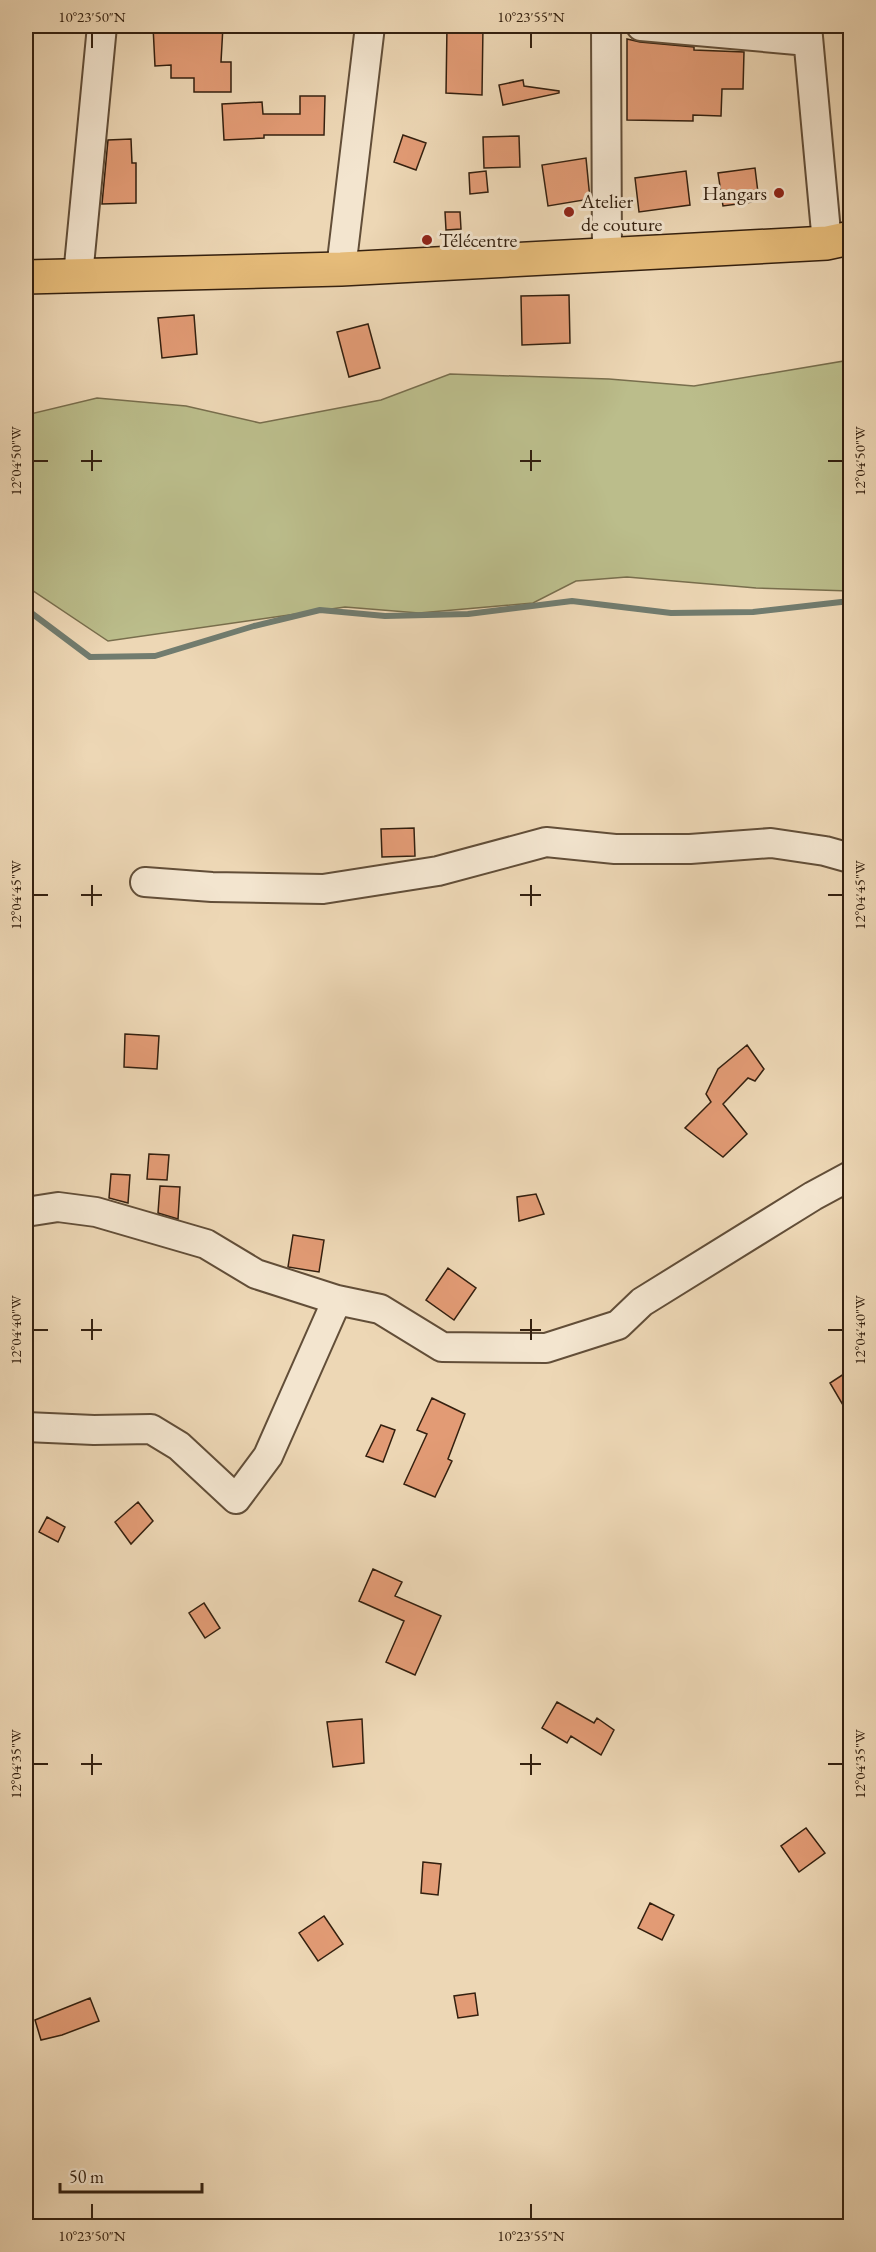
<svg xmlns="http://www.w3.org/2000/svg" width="876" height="2252" font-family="'EB Garamond',serif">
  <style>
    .green { fill: #bbbd8b; stroke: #786e4d; stroke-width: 1.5 }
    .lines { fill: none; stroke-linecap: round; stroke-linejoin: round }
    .stream { stroke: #717c6f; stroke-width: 6 }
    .building { fill: #e29b75; stroke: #34200f; stroke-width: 1.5 }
    .minor-casing { stroke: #624e38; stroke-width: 32 }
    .highway-casing { stroke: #34200f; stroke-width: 36 }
    .minor { stroke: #f3e5cf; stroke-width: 28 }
    .highway { stroke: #e6bc7a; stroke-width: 33 }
    .ticks { fill: none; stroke: #34200f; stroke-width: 2 }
    .poi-dot { fill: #8f2418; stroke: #f3e5cf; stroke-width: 2 }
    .labels { text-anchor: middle; stroke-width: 6; stroke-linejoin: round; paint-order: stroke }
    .poi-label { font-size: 20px; fill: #34200f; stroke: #f3e5cf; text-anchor: start }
    .neatline { fill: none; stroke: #34200f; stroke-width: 2 }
    .ticks-label { font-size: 15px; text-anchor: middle; fill: #34200f }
  </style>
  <rect width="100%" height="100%" fill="#edd7b5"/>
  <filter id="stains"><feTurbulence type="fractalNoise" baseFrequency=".00333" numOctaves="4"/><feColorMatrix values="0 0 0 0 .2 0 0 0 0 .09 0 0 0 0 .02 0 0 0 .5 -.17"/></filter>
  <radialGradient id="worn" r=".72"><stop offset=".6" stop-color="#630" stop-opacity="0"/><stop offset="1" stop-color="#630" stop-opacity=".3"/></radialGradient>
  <!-- green -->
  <path class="green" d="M850,360V591L756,588L627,577L576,581L533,603L419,613L345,607L108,641L26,586V415L97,398L186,406L260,423L381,400L450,374L609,379L694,386Z"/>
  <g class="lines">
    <!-- stream -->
    <path class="stream" d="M26,609L90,657L155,656L254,626L320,610L385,616L468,614L572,601L671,613L753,612L850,601"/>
  </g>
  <!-- building -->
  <path class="building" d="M153,26H223L221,62H231V92H194V78H171V65L155,66Z
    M447,26H483L482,95L446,93Z
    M627,39L640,42L694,47V50L744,52L743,89H722L721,116L693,115V121L627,120Z
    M523,80L524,86L559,91V93L503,105L499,85Z
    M300,96H325L324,135H264V138L224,140L222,104L262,102L263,114H300Z
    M403,135L426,143L416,170L394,162Z
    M519,136L520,167L484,168L483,137Z
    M131,139L132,163H136V203L102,204L108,140Z
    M586,158L590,199L548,206L542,165Z
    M755,168L759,201L723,206L718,173Z
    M486,171L488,192L470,194L469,173Z
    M686,171L690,205L639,212L635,178Z
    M445,212H460L461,229L446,230Z
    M569,295L570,343L522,345L521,296Z
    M194,315L197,354L162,358L158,318Z
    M368,324L380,368L349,377L337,332Z
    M414,828L415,856L382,857L381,829Z
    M125,1034L159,1036L157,1069L124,1067Z
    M747,1045L764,1069L755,1081L748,1078L723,1104L747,1134L723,1157L685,1128L711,1102L706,1094L718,1069Z
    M149,1154L169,1155L167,1180L147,1179Z
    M111,1174L130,1175L128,1203L109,1198Z
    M160,1186L180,1187L178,1219L158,1213Z
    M536,1194L544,1214L519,1221L517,1197Z
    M293,1235L324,1240L319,1272L288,1267Z
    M448,1268L476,1288L454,1320L426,1300Z
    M850,1370V1417L830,1383Z
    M432,1398L465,1414L448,1459L452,1461L435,1497L404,1484L427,1434L417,1430Z
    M381,1425L395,1430L383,1462L366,1456Z
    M138,1502L153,1521L131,1544L115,1522Z
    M47,1517L65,1527L58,1542L39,1532Z
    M373,1569L402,1582L395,1596L441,1616L415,1675L386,1662L404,1621L359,1601Z
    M204,1603L220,1628L205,1638L189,1613Z
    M557,1702L594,1723L597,1718L614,1730L601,1755L571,1736L567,1743L542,1728Z
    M362,1719L364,1763L333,1767L327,1722Z
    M806,1828L825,1853L799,1872L781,1846Z
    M423,1862L441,1864L438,1895L421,1893Z
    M650,1903L674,1915L662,1940L638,1928Z
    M324,1916L343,1944L318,1961L299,1933Z
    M475,1993L478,2015L458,2018L454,1996Z
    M90,1998L99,2021L62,2035L41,2040L35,2020Z"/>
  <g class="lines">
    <defs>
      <path id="minor" d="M606,26L607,256
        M641,26L808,41
        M807,26L827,243
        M341,269L370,26
        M78,276L102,26
        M145,882L212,887L323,889L438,871L546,842L615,849H690L771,843L825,851L850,858
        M26,1212L58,1207L96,1212L206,1244L256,1274L337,1300L380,1309L442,1347L546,1348L618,1325L642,1302L813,1196L850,1176
        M26,1427L94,1430L151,1429L179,1446L236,1499L268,1456L337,1300"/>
      <path id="highway" d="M26,277L341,269L827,243L850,238"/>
    </defs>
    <!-- minor casing -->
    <use href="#minor" class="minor-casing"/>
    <!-- highway casing -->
    <use href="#highway" class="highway-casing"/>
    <!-- minor -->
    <use href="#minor" class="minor"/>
    <!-- highway -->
    <use href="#highway" class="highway"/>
  </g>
  <!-- ticks -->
  <path class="ticks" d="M92,33V48M531,33V48M92,450V471M531,450V471M33,461H48M81,461H102M520,461H541M828,461H843M92,885V906M531,885V906M33,895H48M81,895H102M520,895H541M828,895H843M92,1319V1340M531,1319V1340M33,1330H48M81,1330H102M520,1330H541M828,1330H843M92,1754V1775M531,1754V1775M33,1764H48M81,1764H102M520,1764H541M828,1764H843M92,2204V2219M531,2204V2219"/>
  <!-- markers -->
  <g class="poi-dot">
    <circle cx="779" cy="193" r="6"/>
    <circle cx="569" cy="212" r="6"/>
    <circle cx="427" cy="240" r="6"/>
  </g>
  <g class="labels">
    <!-- poi labels -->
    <g class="poi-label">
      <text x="767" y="200" text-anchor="end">Hangars</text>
      <text x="581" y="208">Atelier<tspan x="581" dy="23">de couture</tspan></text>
      <text x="439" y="247">Télécentre</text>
    </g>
  </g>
  <!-- margin -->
  <rect width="876" height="2252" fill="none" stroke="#edd7b5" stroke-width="66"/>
  <!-- scale -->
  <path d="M60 2183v9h142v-9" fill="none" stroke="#34200f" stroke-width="3"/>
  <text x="69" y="2183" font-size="18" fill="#34200f" stroke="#f3e5cf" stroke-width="4.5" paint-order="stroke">50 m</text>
  <rect x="33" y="33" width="810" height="2186" class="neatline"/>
  <g class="ticks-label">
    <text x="92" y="22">10°23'50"N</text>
    <text x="531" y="22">10°23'55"N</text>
    <text transform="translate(16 461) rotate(-90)" y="5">12°04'50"W</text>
    <text transform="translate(860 461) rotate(-90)" y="5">12°04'50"W</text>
    <text transform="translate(16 895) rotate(-90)" y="5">12°04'45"W</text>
    <text transform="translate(860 895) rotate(-90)" y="5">12°04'45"W</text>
    <text transform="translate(860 1330) rotate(-90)" y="5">12°04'40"W</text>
    <text transform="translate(16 1330) rotate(-90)" y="5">12°04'40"W</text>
    <text transform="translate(16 1764) rotate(-90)" y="5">12°04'35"W</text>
    <text transform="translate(860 1764) rotate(-90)" y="5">12°04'35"W</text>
    <text x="92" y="2241">10°23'50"N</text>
    <text x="531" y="2241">10°23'55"N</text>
  </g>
  <rect width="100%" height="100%" filter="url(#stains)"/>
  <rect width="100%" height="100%" fill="url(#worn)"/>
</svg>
